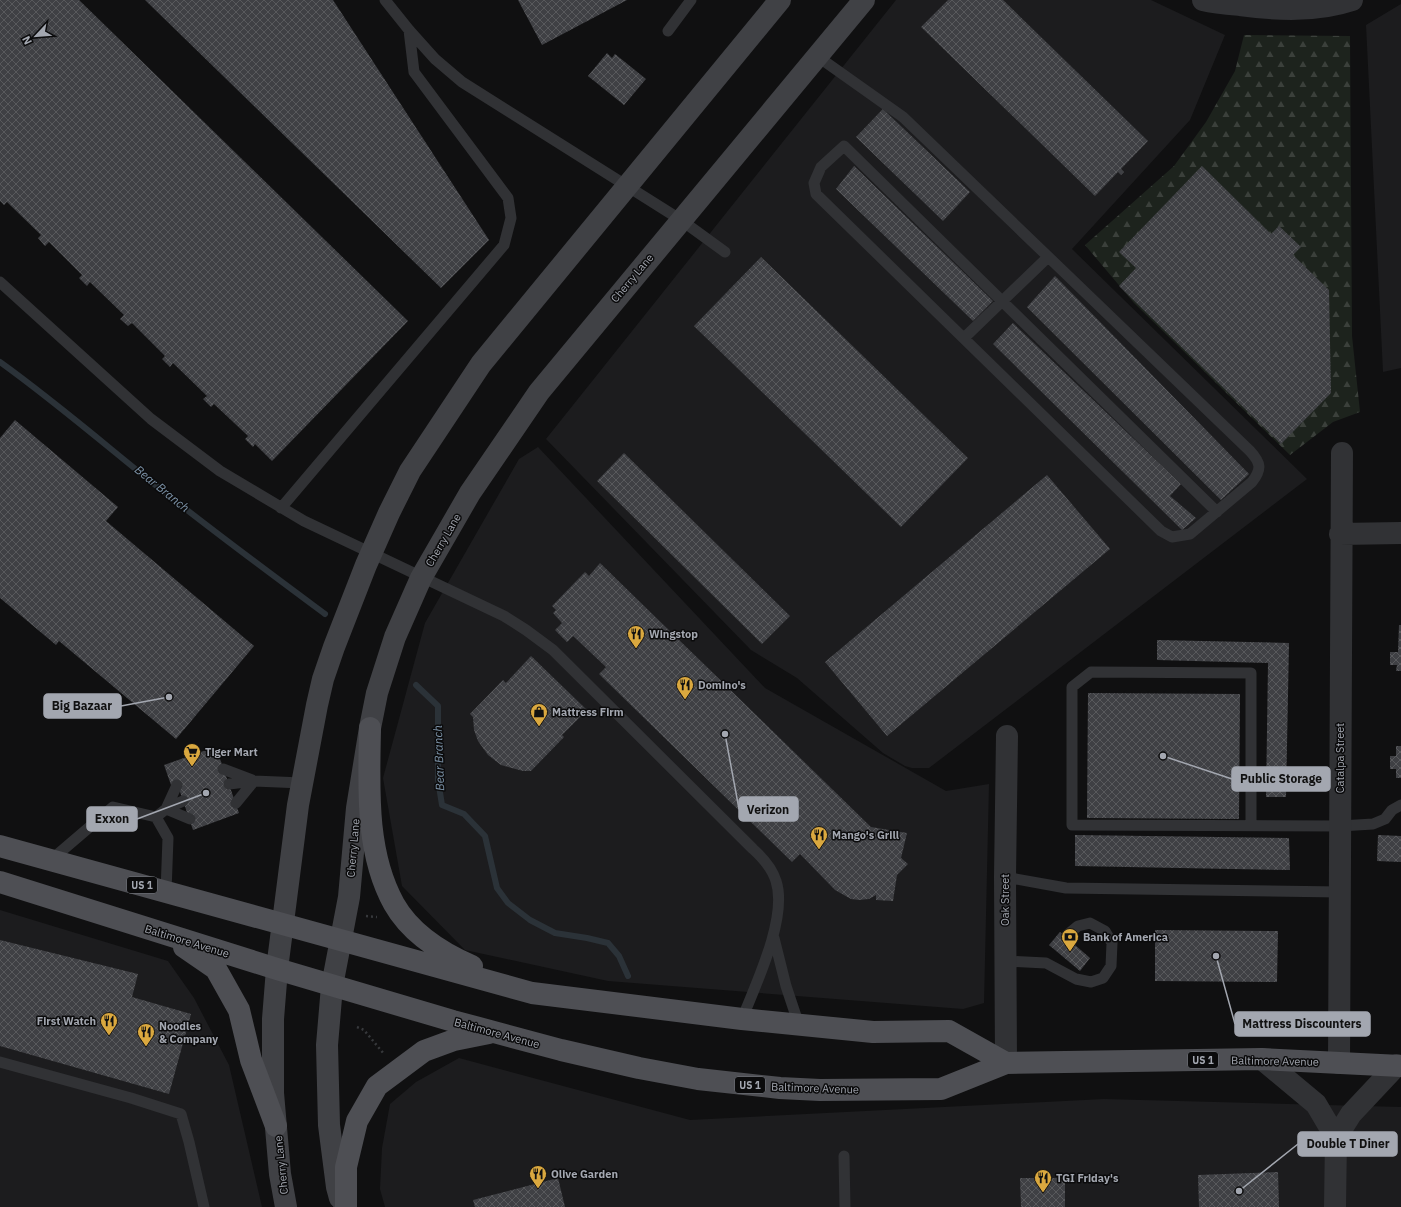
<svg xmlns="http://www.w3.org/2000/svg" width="1401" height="1207" font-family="'IBM Plex Sans',sans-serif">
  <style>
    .built { fill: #1c1c1e }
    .forest { fill: url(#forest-firs) }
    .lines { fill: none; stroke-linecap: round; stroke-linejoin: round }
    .stream { stroke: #2b3238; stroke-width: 6 }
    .building { fill: url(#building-cross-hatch) }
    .path { stroke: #37393c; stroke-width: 2.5; stroke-dasharray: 2 3; stroke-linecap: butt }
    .service { stroke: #313235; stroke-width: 11 }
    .minor { stroke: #313235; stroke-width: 22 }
    .secondary { stroke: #404145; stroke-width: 22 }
    .primary { stroke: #4e4f54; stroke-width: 22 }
    .labels { text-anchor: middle; stroke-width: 3; stroke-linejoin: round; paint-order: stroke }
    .shield { fill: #0b0b0c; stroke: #75787f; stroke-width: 1 }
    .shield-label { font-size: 10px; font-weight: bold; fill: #a3a7b0 }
    .street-label { font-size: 11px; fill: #a3a7b0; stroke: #0b0b0c }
    .poi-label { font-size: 11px; font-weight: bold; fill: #a3a7b0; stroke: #0b0b0c; text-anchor: start }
    .water-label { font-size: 12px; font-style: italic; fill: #7d93a8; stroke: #0b0b0c }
    .leader { fill: none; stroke: #a3a7b0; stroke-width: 1.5 }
    .callout-dot { fill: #a3a7b0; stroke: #0b0b0c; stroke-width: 1.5 }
    .callout { fill: #a3a7b0; stroke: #a3a7b0; stroke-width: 1.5 }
    .callout-label { font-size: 12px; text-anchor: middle; font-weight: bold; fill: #111 }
  </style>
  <defs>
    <pattern id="forest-firs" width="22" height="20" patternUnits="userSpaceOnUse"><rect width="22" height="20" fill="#1d231d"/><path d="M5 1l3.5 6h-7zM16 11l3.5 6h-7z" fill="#3b403b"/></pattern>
    <pattern id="building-cross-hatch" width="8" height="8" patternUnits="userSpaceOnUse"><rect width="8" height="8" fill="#3f4044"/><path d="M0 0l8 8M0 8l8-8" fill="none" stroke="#58595c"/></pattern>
  </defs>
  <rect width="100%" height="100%" fill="#101011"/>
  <!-- built -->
  <path class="built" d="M896,0H1151L1225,35L1190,120L1072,249L1307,479L929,768H912L905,766L883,753L797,678L751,650L546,439Z
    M1401,4V368L1383,372L1366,25Z
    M538,447L765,688L946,791L989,784L984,1003L963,1009L608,981L465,950L402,886L383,778L425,623L519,459Z
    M0,910L168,961L194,998L229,1065L262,1207H0Z
    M459,1058L690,1120L1104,1099L1401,1107V1207H385L380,1189L382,1148L390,1104L416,1082Z"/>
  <!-- forest -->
  <path class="forest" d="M1244,35L1350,36L1352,336L1360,412L1333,422L1290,455L1134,303L1085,245L1174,166L1206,122L1235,71Z"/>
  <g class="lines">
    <!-- stream -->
    <path class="stream" d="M0,362C53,400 103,443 154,484C210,529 267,571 325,614
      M416,685L438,706V780L442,805L464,814L485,836L497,888L508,903L530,920L555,933L587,938L608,943L619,956L628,976"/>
  </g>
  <!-- building -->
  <path class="building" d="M0,0H79L408,321L272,461L255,444L253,447L245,439L248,436L214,404L211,407L203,399L207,396L173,363L170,367L162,359L165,356L132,323L128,326L120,319L124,315L90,282L87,286L79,278L82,275L49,242L45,246L38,238L41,235L7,202L4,205L0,201Z
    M145,0H333L489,240L441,288Z
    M518,0H627L542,45Z
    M948,0H1003L1148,141L1121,169L1124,172L1121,175L1118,172L1095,196L921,27Z
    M607,53L612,58L615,54L646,79L624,105L588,76Z
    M883,109L970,192L943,221L856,137Z
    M854,166L993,301L973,321L836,189Z
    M1202,166L1271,234L1279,226L1301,247L1293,255L1329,290L1331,393L1281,444L1119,286L1136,268L1119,252Z
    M761,257L968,458L901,527L694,326Z
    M1055,276L1249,474L1221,500L1027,307Z
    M1013,323L1181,484L1170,496L1196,518L1182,530L993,344Z
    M15,420L118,507L106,521L254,646L176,739L59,641L56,645L0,598V438Z
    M624,453L790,616L762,644L597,481Z
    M1047,475L1110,549L887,736L825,662Z
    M600,563L871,827L907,833L901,858L908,864L897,875L893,901L876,900V895L869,899L859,900L851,899L835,890L800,854L792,862L599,674L606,667L573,636L567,642L555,630L562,623L553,613L556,610L552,606L585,572L589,576Z
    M1399,625H1401V671H1396L1397,665H1390V652H1398Z
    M1157,640L1289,643L1286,797H1266L1268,663L1157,660Z
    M531,656L587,710L562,735L564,737L531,771H523L501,765L488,755L478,741L474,730L473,717L470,714L503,680L506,683Z
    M1088,693L1240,694L1239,819L1087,818Z
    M1396,746H1401V778H1396V769H1390V756H1396Z
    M212,748L216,758L219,756L239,813L193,830L177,783L171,785L164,765Z
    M1075,835L1289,838L1290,870L1075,866Z
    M1378,835L1401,836V862L1377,861Z
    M1155,930L1278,931L1277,982L1155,981Z
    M1060,932L1090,958L1080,971L1049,945Z
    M0,940L138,974L132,997L191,1014L169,1094L0,1046Z
    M1278,1172L1279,1207H1199L1198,1175Z
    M558,1178L565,1207H475L473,1200Z
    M1020,1178H1065V1207H1021Z"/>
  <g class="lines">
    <!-- path -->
    <path class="path" d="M366,916L377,917
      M357,1027L364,1030L384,1054"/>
    <!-- service -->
    <path class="service" d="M385,0L409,30L435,59L462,82L681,220L725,252
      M668,31L691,0
      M817,56L903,117L1250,451C1261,463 1262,469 1252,482L1190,534L1172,537L1161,531L816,194L814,183L821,167L844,146L1217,512
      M0,282L151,419L220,471L304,521L504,616L526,630L553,650L753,849C763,858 772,868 776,881C788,917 756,984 742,1019
      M964,338L1048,257
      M281,508L504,245L511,218L508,198L414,72L409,30
      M223,769L252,780
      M229,784L254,781L302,783
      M236,803L254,781
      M166,809L190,819
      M166,809L177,785
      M156,817L168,838L166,892
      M1251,825V673L1091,672L1072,687V825L1340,826L1373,824L1385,819L1392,810L1401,805
      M51,860L113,807L156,817L166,809L183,801
      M1005,877L1066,888L1340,892
      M774,938L786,986L799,1025
      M1005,961L1046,963L1076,979L1091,982L1103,978L1111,966L1112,943L1105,931L1090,923L1078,926L1067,935
      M0,1062L131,1098L181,1114L189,1142L204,1207
      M844,1156L845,1207"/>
    <!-- minor -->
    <path class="minor" d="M1203,0C1215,3 1228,4 1240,5C1277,10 1316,12 1352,0
      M1340,534L1401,533
      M1262,1059L1316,1104L1336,1138L1335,1207
      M1006,1063L1005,877L1007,736
      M1339,1063L1342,453
      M1336,1138L1351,1114L1397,1065"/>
    <!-- secondary -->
    <path class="secondary" d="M340,1198L337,1187L329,1125L327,1045L332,986L349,897L357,808L370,728L377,693L395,637L421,578L470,493L539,392L864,0
      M286,1207L280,1174L273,1093V1019L277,969L298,805L317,705L323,679L334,647L366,565L389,513L410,471L481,364L780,0"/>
    <!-- primary -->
    <path class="primary" d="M370,728C369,786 365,852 394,904C411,934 442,953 472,966
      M0,846L532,993L742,1019L873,1032L949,1031L1006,1063
      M0,882L277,969L453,1021L561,1050L639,1068L698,1079L780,1088L820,1090L941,1089L1006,1063L1262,1059L1401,1066
      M184,947L216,969L239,1010L251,1060L276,1126
      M346,1207V1167L357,1121L377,1086L424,1051L454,1040L489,1033"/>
  </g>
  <!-- icons -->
  <defs>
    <symbol id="restaurant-pin" viewBox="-11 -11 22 30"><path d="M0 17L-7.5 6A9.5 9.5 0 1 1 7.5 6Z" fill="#daa83f" stroke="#0b0b0c"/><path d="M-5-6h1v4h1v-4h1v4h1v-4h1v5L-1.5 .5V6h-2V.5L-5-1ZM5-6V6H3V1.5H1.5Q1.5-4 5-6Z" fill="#111"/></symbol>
    <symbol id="shop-pin" viewBox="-11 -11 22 30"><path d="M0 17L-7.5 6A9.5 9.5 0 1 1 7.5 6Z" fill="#daa83f" stroke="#0b0b0c"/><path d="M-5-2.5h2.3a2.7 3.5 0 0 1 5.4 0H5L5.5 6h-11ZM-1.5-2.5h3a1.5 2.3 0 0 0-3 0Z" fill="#111"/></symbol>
    <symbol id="supermarket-pin" viewBox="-11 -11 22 30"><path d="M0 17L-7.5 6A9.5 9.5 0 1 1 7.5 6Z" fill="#daa83f" stroke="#0b0b0c"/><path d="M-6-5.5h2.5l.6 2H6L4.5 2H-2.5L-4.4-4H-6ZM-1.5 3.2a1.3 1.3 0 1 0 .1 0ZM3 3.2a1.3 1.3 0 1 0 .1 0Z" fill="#111"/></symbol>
    <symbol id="bank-pin" viewBox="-11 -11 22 30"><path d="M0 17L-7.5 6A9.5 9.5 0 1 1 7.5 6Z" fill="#daa83f" stroke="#0b0b0c"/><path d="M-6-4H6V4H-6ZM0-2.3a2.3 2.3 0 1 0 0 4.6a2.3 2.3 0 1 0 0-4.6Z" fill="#111"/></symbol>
  </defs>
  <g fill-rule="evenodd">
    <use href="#restaurant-pin" x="626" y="624" width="20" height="27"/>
    <use href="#restaurant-pin" x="675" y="675" width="20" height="27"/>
    <use href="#shop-pin" x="529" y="702" width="20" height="27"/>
    <use href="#supermarket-pin" x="182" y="742" width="20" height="27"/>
    <use href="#restaurant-pin" x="809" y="825" width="20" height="27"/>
    <use href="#bank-pin" x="1060" y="927" width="20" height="27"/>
    <use href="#restaurant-pin" x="99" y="1011" width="20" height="27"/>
    <use href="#restaurant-pin" x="136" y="1022" width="20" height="27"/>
    <use href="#restaurant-pin" x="528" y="1164" width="20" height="27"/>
    <use href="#restaurant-pin" x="1033" y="1168" width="20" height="27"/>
  </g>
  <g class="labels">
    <!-- shield labels -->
    <g class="shield">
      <rect x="127" y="877" width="30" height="16" rx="3"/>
      <rect x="1188" y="1052" width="30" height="16" rx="3"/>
      <rect x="735" y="1077" width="30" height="16" rx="3"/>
    </g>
    <g class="shield-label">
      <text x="142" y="889">US 1</text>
      <text x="1203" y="1064">US 1</text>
      <text x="750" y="1089">US 1</text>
    </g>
    <!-- street labels -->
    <g class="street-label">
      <text transform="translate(632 278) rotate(-50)" y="4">Cherry Lane</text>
      <text transform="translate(443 540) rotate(-60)" y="4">Cherry Lane</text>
      <text transform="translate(1340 758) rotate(-90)" y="4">Catalpa Street</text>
      <text transform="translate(353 848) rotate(-85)" y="4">Cherry Lane</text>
      <text transform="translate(1005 900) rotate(-90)" y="4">Oak Street</text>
      <text transform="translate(187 941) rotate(17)" y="4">Baltimore Avenue</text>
      <text transform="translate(497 1033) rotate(15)" y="4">Baltimore Avenue</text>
      <text transform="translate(1275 1061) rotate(1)" y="4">Baltimore Avenue</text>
      <text transform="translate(815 1088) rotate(2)" y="4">Baltimore Avenue</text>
      <text transform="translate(281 1165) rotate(-96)" y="4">Cherry Lane</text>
    </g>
    <!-- poi labels -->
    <g class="poi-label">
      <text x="649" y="638">Wingstop</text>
      <text x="698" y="689">Domino's</text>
      <text x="552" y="716">Mattress Firm</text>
      <text x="205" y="756">Tiger Mart</text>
      <text x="832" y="839">Mango's Grill</text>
      <text x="1083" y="941">Bank of America</text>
      <text x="96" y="1025" text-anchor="end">First Watch</text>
      <text x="159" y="1030">Noodles<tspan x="159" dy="13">&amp; Company</tspan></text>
      <text x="551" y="1178">Olive Garden</text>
      <text x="1056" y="1182">TGI Friday's</text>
    </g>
    <!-- water labels -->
    <g class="water-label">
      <text transform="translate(162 489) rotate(39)" y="4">Bear Branch</text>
      <text transform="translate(439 758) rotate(-92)" y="4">Bear Branch</text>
    </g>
  </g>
  <!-- callouts -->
  <path class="leader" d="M169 697L121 706M1163 756L1232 779M725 734L739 809M206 793L137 819M1216 956L1235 1024M1239 1191L1298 1144"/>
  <g class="callout-dot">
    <circle cx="169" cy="697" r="4"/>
    <circle cx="1163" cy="756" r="4"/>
    <circle cx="725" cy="734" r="4"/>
    <circle cx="206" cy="793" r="4"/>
    <circle cx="1216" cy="956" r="4"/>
    <circle cx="1239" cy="1191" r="4"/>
  </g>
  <g class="callout">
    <rect x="44" y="694" width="77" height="24" rx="4"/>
    <rect x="1232" y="767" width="98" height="24" rx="4"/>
    <rect x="739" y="797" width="59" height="24" rx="4"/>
    <rect x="87" y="807" width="50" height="24" rx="4"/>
    <rect x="1235" y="1012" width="135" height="24" rx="4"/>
    <rect x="1298" y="1132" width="99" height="24" rx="4"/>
  </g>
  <g class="callout-label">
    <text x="82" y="710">Big Bazaar</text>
    <text x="1281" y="783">Public Storage</text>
    <text x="768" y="814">Verizon</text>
    <text x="112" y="823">Exxon</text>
    <text x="1302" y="1028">Mattress Discounters</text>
    <text x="1348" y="1148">Double T Diner</text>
  </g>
  <!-- north arrow -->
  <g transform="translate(36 36) rotate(244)" stroke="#0b0b0c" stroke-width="3" paint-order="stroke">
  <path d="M0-3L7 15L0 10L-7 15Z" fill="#a3a7b0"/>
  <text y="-6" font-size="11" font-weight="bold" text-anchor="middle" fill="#a3a7b0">N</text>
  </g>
</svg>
